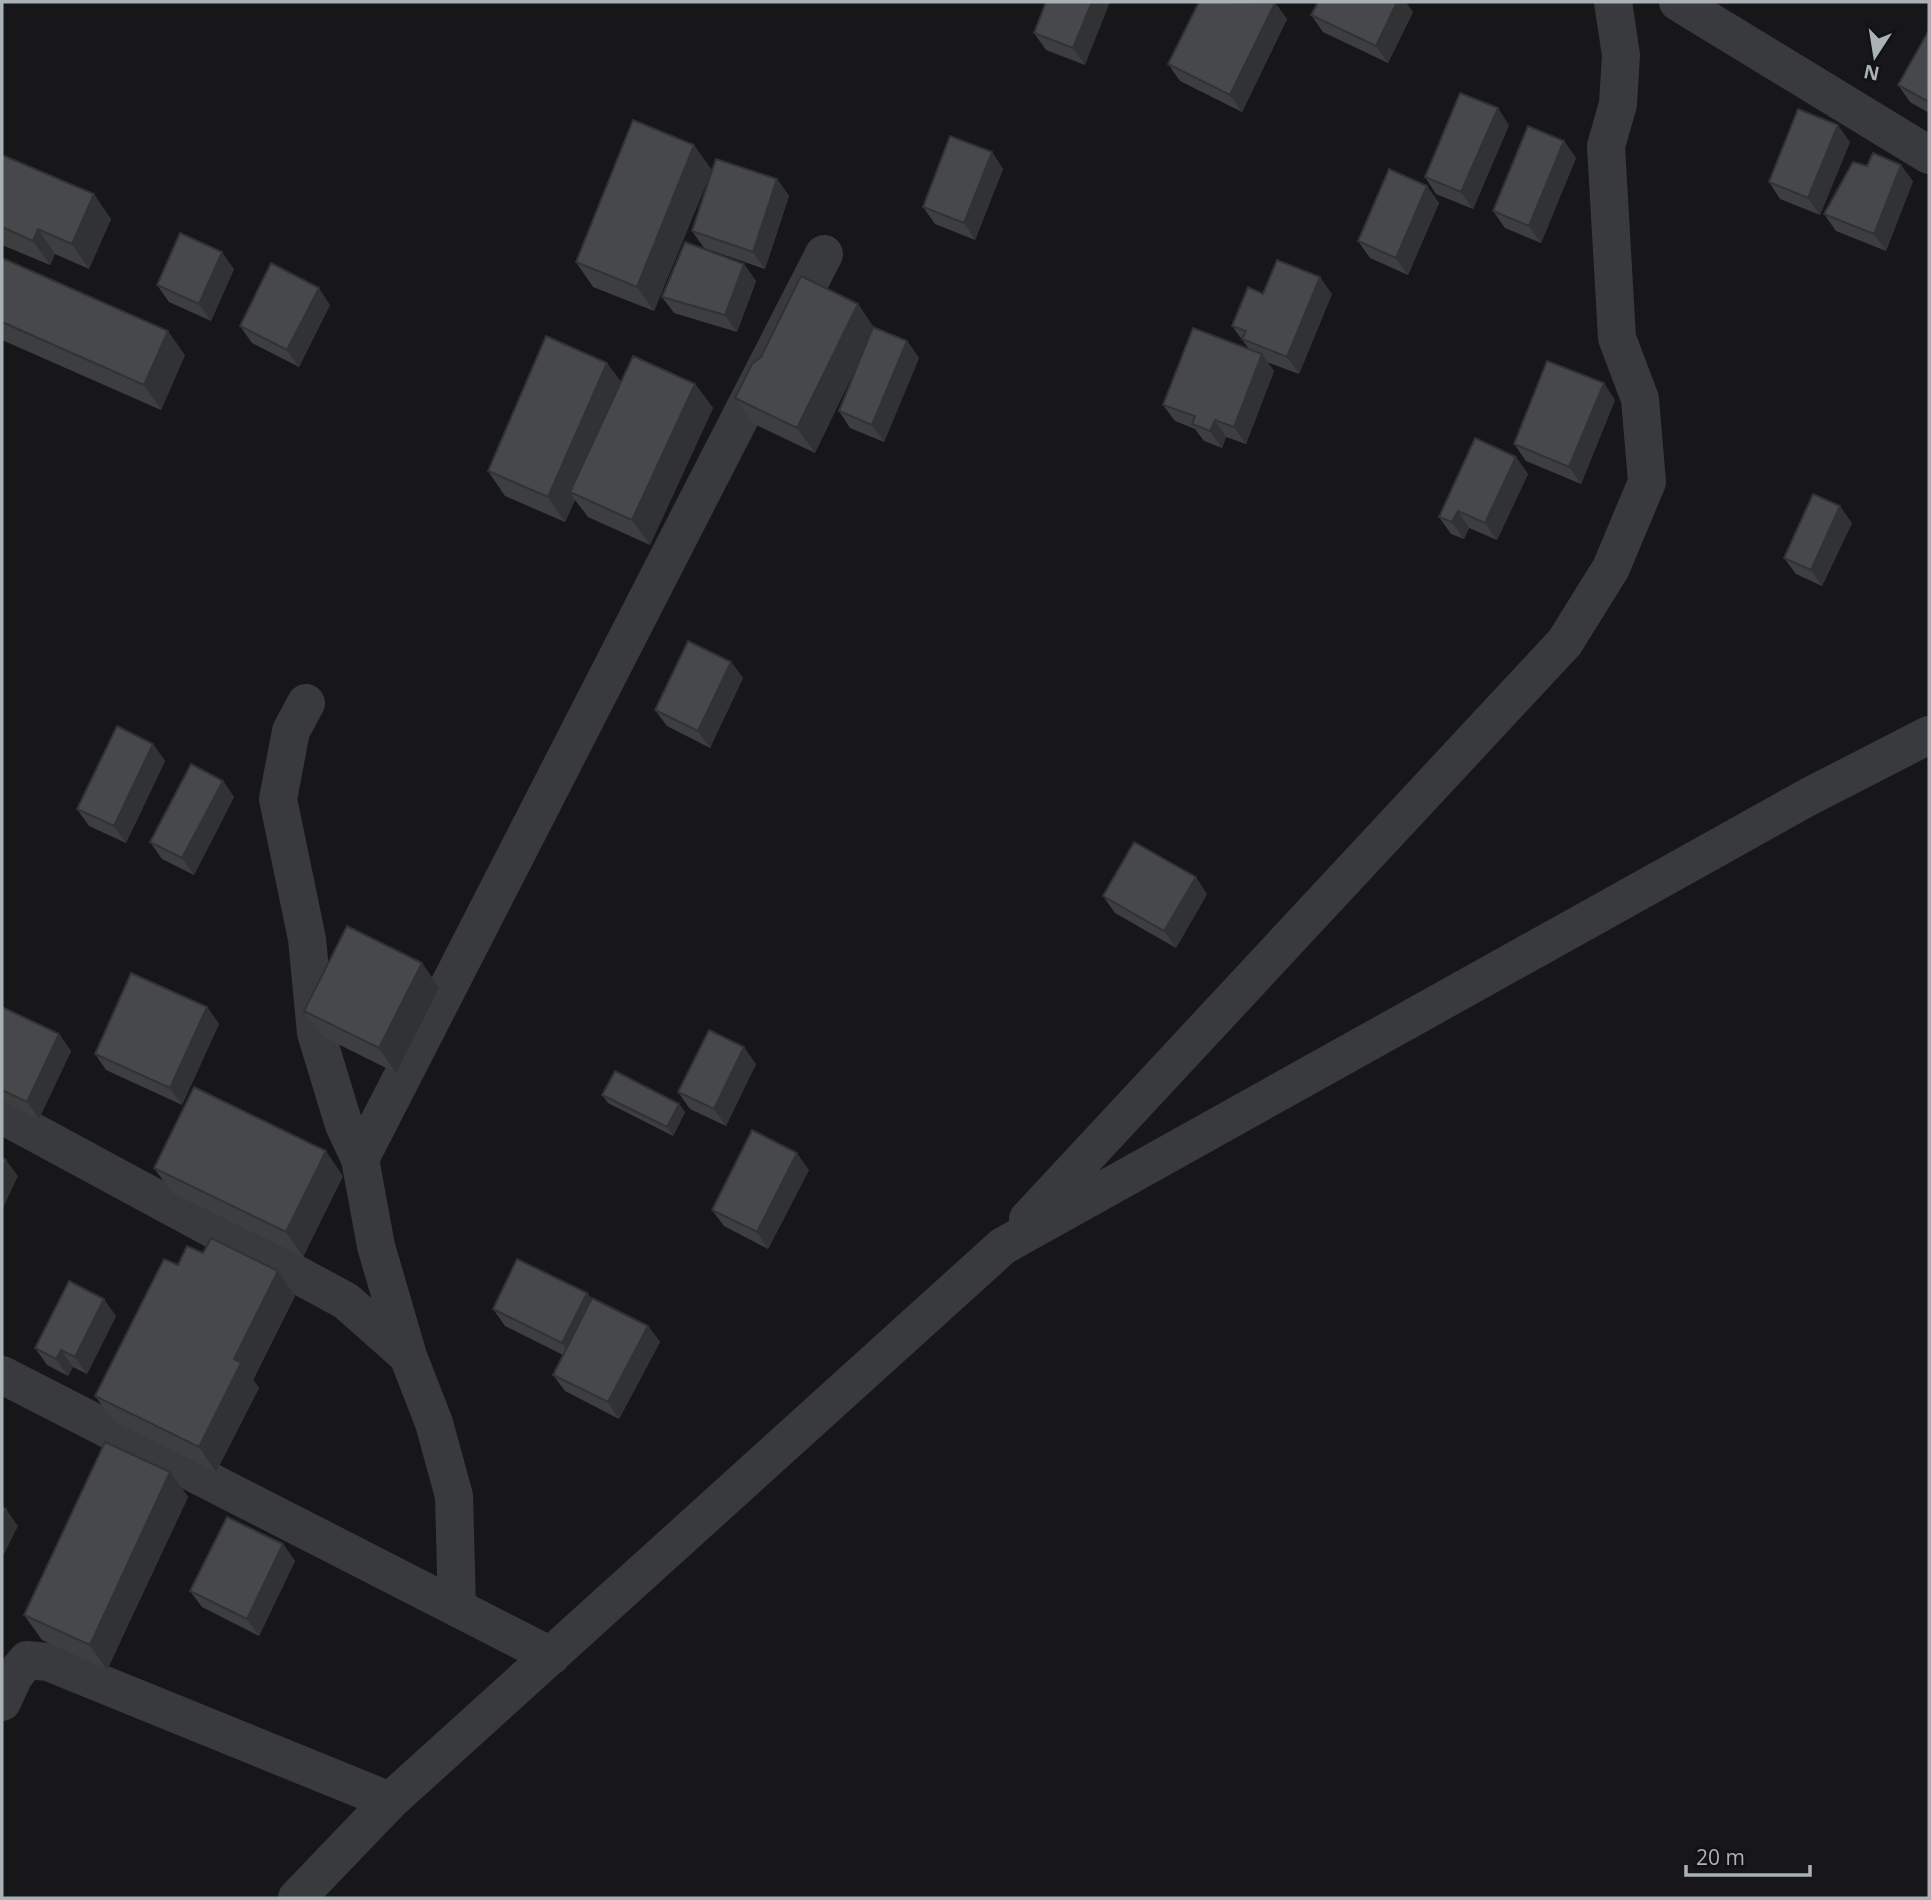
<svg xmlns="http://www.w3.org/2000/svg" width="1931" height="1900" font-family="'Open Sans',sans-serif">
  <style>
    .lines { fill: none; stroke-linecap: round; stroke-linejoin: round }
    .street { stroke: #383a3d; stroke-width: 38 }
    .wall { fill: #3c3e40 }
    .shaded-wall { fill: #313234 }
    .building { fill: #46484b; stroke: #313234; stroke-width: 2 }
  </style>
  <rect width="100%" height="100%" fill="#171719"/>
  <g class="lines">
    <!-- street -->
    <path class="street" d="M1678,2L1929,155
      M306,703L291,731L278,799L307,939L316,1033L344,1125L360,1159L376,1246L408,1356
      M2,1115L346,1301L408,1356L434,1423L454,1496L457,1608
      M360,1159L824,254
      M1028,1219L1565,642L1611,568L1647,482L1640,399L1617,338L1606,146L1618,104L1621,55L1613,2
      M2,1375L551,1656
      M2,1702L14,1676L27,1660L48,1662L390,1801
      M297,1898L390,1801L1003,1246L1810,796L1929,735"/>
  </g>
  <!-- wall -->
  <path class="wall" d="M1046,2L1085,65L1046,50L1034,33Z
    M1275,3L1287,19L1242,112L1180,81L1168,64Z
    M1413,12L1388,63L1323,32L1311,15Z
    M1929,30V113L1910,102L1898,85Z
    M1509,125L1473,209L1436,194L1425,177Z
    M1564,141L1576,158L1541,243L1505,228L1493,211Z
    M1850,142L1820,215L1780,199L1769,182Z
    M992,152L1003,169L975,240L935,224L923,207Z
    M2,155L111,219L89,269L55,254L50,265L2,245Z
    M712,170L654,311L593,287L576,262Z
    M777,179L789,196L765,269L704,248L692,231Z
    M1913,181L1886,251L1836,231L1824,214Z
    M1427,186L1439,203L1408,275L1370,258L1358,241Z
    M2,258L185,355L161,410L2,340Z
    M744,264L756,281L737,332L674,313L662,297Z
    M234,269L211,321L169,302L157,285Z
    M1332,294L1299,374L1267,362L1274,371L1246,444L1226,437L1222,448L1204,441L1195,429L1175,421L1163,405L1249,349L1232,326Z
    M858,304L874,328L907,341L919,358L884,442L850,428L839,411L860,359L815,453L752,423L735,398Z
    M330,305L299,367L252,343L240,326Z
    M607,363L621,382L695,384L713,408L650,545L588,517L575,500L565,522L505,496L488,471Z
    M1615,400L1581,484L1526,461L1514,444Z
    M1516,457L1528,474L1497,540L1469,528L1464,539L1451,534L1439,517Z
    M1852,523L1822,586L1796,574L1784,558Z
    M731,662L743,678L710,748L667,726L655,710Z
    M153,744L165,761L126,843L89,826L77,809Z
    M223,781L234,797L194,875L162,859L150,842Z
    M1207,894L1176,948L1115,913L1103,896Z
    M422,963L439,988L396,1073L322,1036L304,1011Z
    M2,1007L59,1034L71,1051L39,1119L2,1101Z
    M207,1007L219,1024L182,1105L106,1070L95,1054Z
    M756,1064L726,1126L690,1109L678,1092Z
    M602,1095L679,1104L685,1112L673,1136L608,1103Z
    M154,1168L343,1176L303,1257L172,1193Z
    M809,1170L768,1249L724,1226L712,1210Z
    M203,1253L278,1271L295,1296L253,1380L259,1388L216,1472L113,1421L95,1396L178,1265Z
    M587,1293L592,1299L648,1326L660,1342L619,1419L565,1391L553,1375L563,1355L505,1326L493,1309Z
    M116,1316L87,1374L73,1367L68,1376L47,1365L35,1348Z
    M170,1472L188,1497L107,1670L42,1640L24,1615Z
    M283,1544L295,1561L259,1636L202,1607L190,1591Z"/>
  <!-- shaded-wall -->
  <path class="shaded-wall" d="M1092,2H1110L1085,65L1073,48Z
    M1397,2H1406L1413,12L1388,63L1376,46Z
    M1275,3L1287,19L1242,112L1230,95Z
    M1498,108L1509,125L1473,209L1461,192Z
    M1838,125L1850,142L1820,215L1808,198Z
    M1564,141L1576,158L1541,243L1529,226Z
    M694,145L712,170L654,311L637,287Z
    M992,152L1003,169L975,240L964,223Z
    M1901,165L1913,181L1886,251L1874,234Z
    M777,179L789,196L765,269L753,252Z
    M1427,186L1439,203L1408,275L1396,258Z
    M94,194L111,219L89,269L72,244Z
    M38,229L55,254L50,265L33,241Z
    M222,252L234,269L211,321L199,304Z
    M744,264L756,281L737,332L725,315Z
    M1320,277L1332,294L1299,374L1287,357Z
    M319,288L330,305L299,367L287,350Z
    M858,304L875,329L815,453L797,428Z
    M168,331L185,355L161,410L144,385Z
    M907,341L919,358L884,442L872,425Z
    M1262,354L1274,371L1246,444L1234,427Z
    M607,363L625,388L570,492L575,500L565,522L548,497Z
    M1604,383L1615,400L1581,484L1569,467Z
    M695,384L713,408L650,545L632,520Z
    M1215,420L1226,437L1222,448L1210,431Z
    M1516,457L1528,474L1497,540L1485,523Z
    M1840,506L1852,523L1822,586L1811,570Z
    M1458,511L1469,528L1464,539L1452,522Z
    M731,662L743,678L710,748L698,731Z
    M153,744L165,761L126,843L114,826Z
    M223,781L234,797L194,875L182,858Z
    M1196,877L1207,894L1176,948L1164,931Z
    M422,963L439,988L396,1073L379,1048Z
    M207,1007L219,1024L182,1105L170,1088Z
    M59,1034L71,1051L39,1119L27,1102Z
    M744,1047L756,1064L726,1126L714,1109Z
    M679,1104L685,1112L673,1136L667,1127Z
    M326,1151L343,1176L303,1257L286,1232Z
    M797,1153L809,1170L768,1249L757,1232Z
    M6,1160L18,1176L2,1210V1169Z
    M278,1271L295,1296L253,1380L259,1388L216,1472L199,1447L234,1359Z
    M587,1293L599,1310L574,1360L562,1343Z
    M104,1299L116,1316L87,1374L75,1357Z
    M648,1326L660,1342L619,1419L608,1402Z
    M61,1350L73,1367L68,1376L56,1359Z
    M170,1472L188,1497L107,1670L90,1645Z
    M6,1509L18,1526L2,1558V1517Z
    M283,1544L295,1561L259,1636L247,1619Z"/>
  <!-- building -->
  <path class="building" d="M1046,2H1092L1073,48L1034,33Z
    M1199,2L1275,3L1230,95L1168,64Z
    M1318,2H1397L1376,46L1311,15Z
    M1929,30V102L1898,85Z
    M1460,93L1498,108L1461,192L1425,177Z
    M1798,109L1838,125L1808,198L1769,182Z
    M633,120L694,145L637,287L576,262Z
    M1528,126L1564,141L1529,226L1493,211Z
    M950,136L992,152L964,223L923,207Z
    M1873,153L1901,165L1874,234L1824,214L1853,162L1867,166Z
    M2,155L94,194L72,244L38,229L33,241L2,227Z
    M716,159L777,179L753,252L692,231Z
    M1389,169L1427,186L1396,258L1358,241Z
    M180,233L222,252L199,304L157,285Z
    M685,242L744,264L725,315L662,297Z
    M2,258L168,331L144,385L2,322Z
    M1277,260L1320,277L1287,357L1242,339L1246,331L1232,326L1248,287L1263,294Z
    M271,263L319,288L287,350L240,326Z
    M801,276L858,304L797,428L735,398L752,364L761,357Z
    M873,327L907,341L872,425L839,411Z
    M1193,328L1262,354L1234,427L1215,420L1210,431L1192,424L1195,416L1163,405Z
    M546,336L607,363L548,497L488,471Z
    M633,356L695,384L632,520L570,492Z
    M1547,361L1604,383L1569,467L1514,444Z
    M1475,438L1516,457L1485,523L1458,511L1452,522L1439,517Z
    M1813,494L1840,506L1811,570L1784,558Z
    M688,641L731,662L698,731L655,710Z
    M117,726L153,744L114,826L77,809Z
    M191,764L223,781L182,858L150,842Z
    M1134,842L1196,877L1164,931L1103,896Z
    M347,926L422,963L379,1048L304,1011Z
    M131,973L207,1007L170,1088L95,1054Z
    M2,1007L59,1034L27,1102L2,1090Z
    M709,1030L744,1047L714,1109L678,1092Z
    M615,1071L679,1104L667,1127L602,1095Z
    M194,1087L326,1151L286,1232L154,1168Z
    M752,1130L797,1153L757,1232L712,1210Z
    M2,1157L6,1160L2,1169Z
    M211,1238L278,1271L234,1359L241,1363L199,1447L95,1396L164,1259L178,1265L187,1246L203,1253Z
    M517,1259L587,1293L562,1343L493,1309Z
    M69,1281L104,1299L75,1357L61,1350L56,1359L35,1348Z
    M592,1298L648,1326L608,1402L553,1375Z
    M105,1442L170,1472L90,1645L24,1615Z
    M2,1507L6,1509L2,1517Z
    M227,1517L283,1544L247,1619L190,1591Z"/>
  <!-- border -->
  <rect width="1931" height="1900" fill="none" stroke="#aab1b7" stroke-width="7"/>
  <!-- north arrow -->
  <g transform="translate(1875 56) rotate(192)" stroke="#121214" stroke-width="5" paint-order="stroke">
  <path d="M0-5L12 26L0 18L-12 26Z" fill="#aab1b7"/>
  <text y="-10" font-size="19" font-weight="bold" text-anchor="middle" fill="#aab1b7">N</text>
  </g>
  <!-- scale -->
  <path d="M1686 1865v10h124v-10" fill="none" stroke="#aab1b7" stroke-width="3.5"/>
  <text x="1696" y="1865" font-size="21" fill="#aab1b7" stroke="#121214" stroke-width="5" paint-order="stroke">20 m</text>
</svg>
